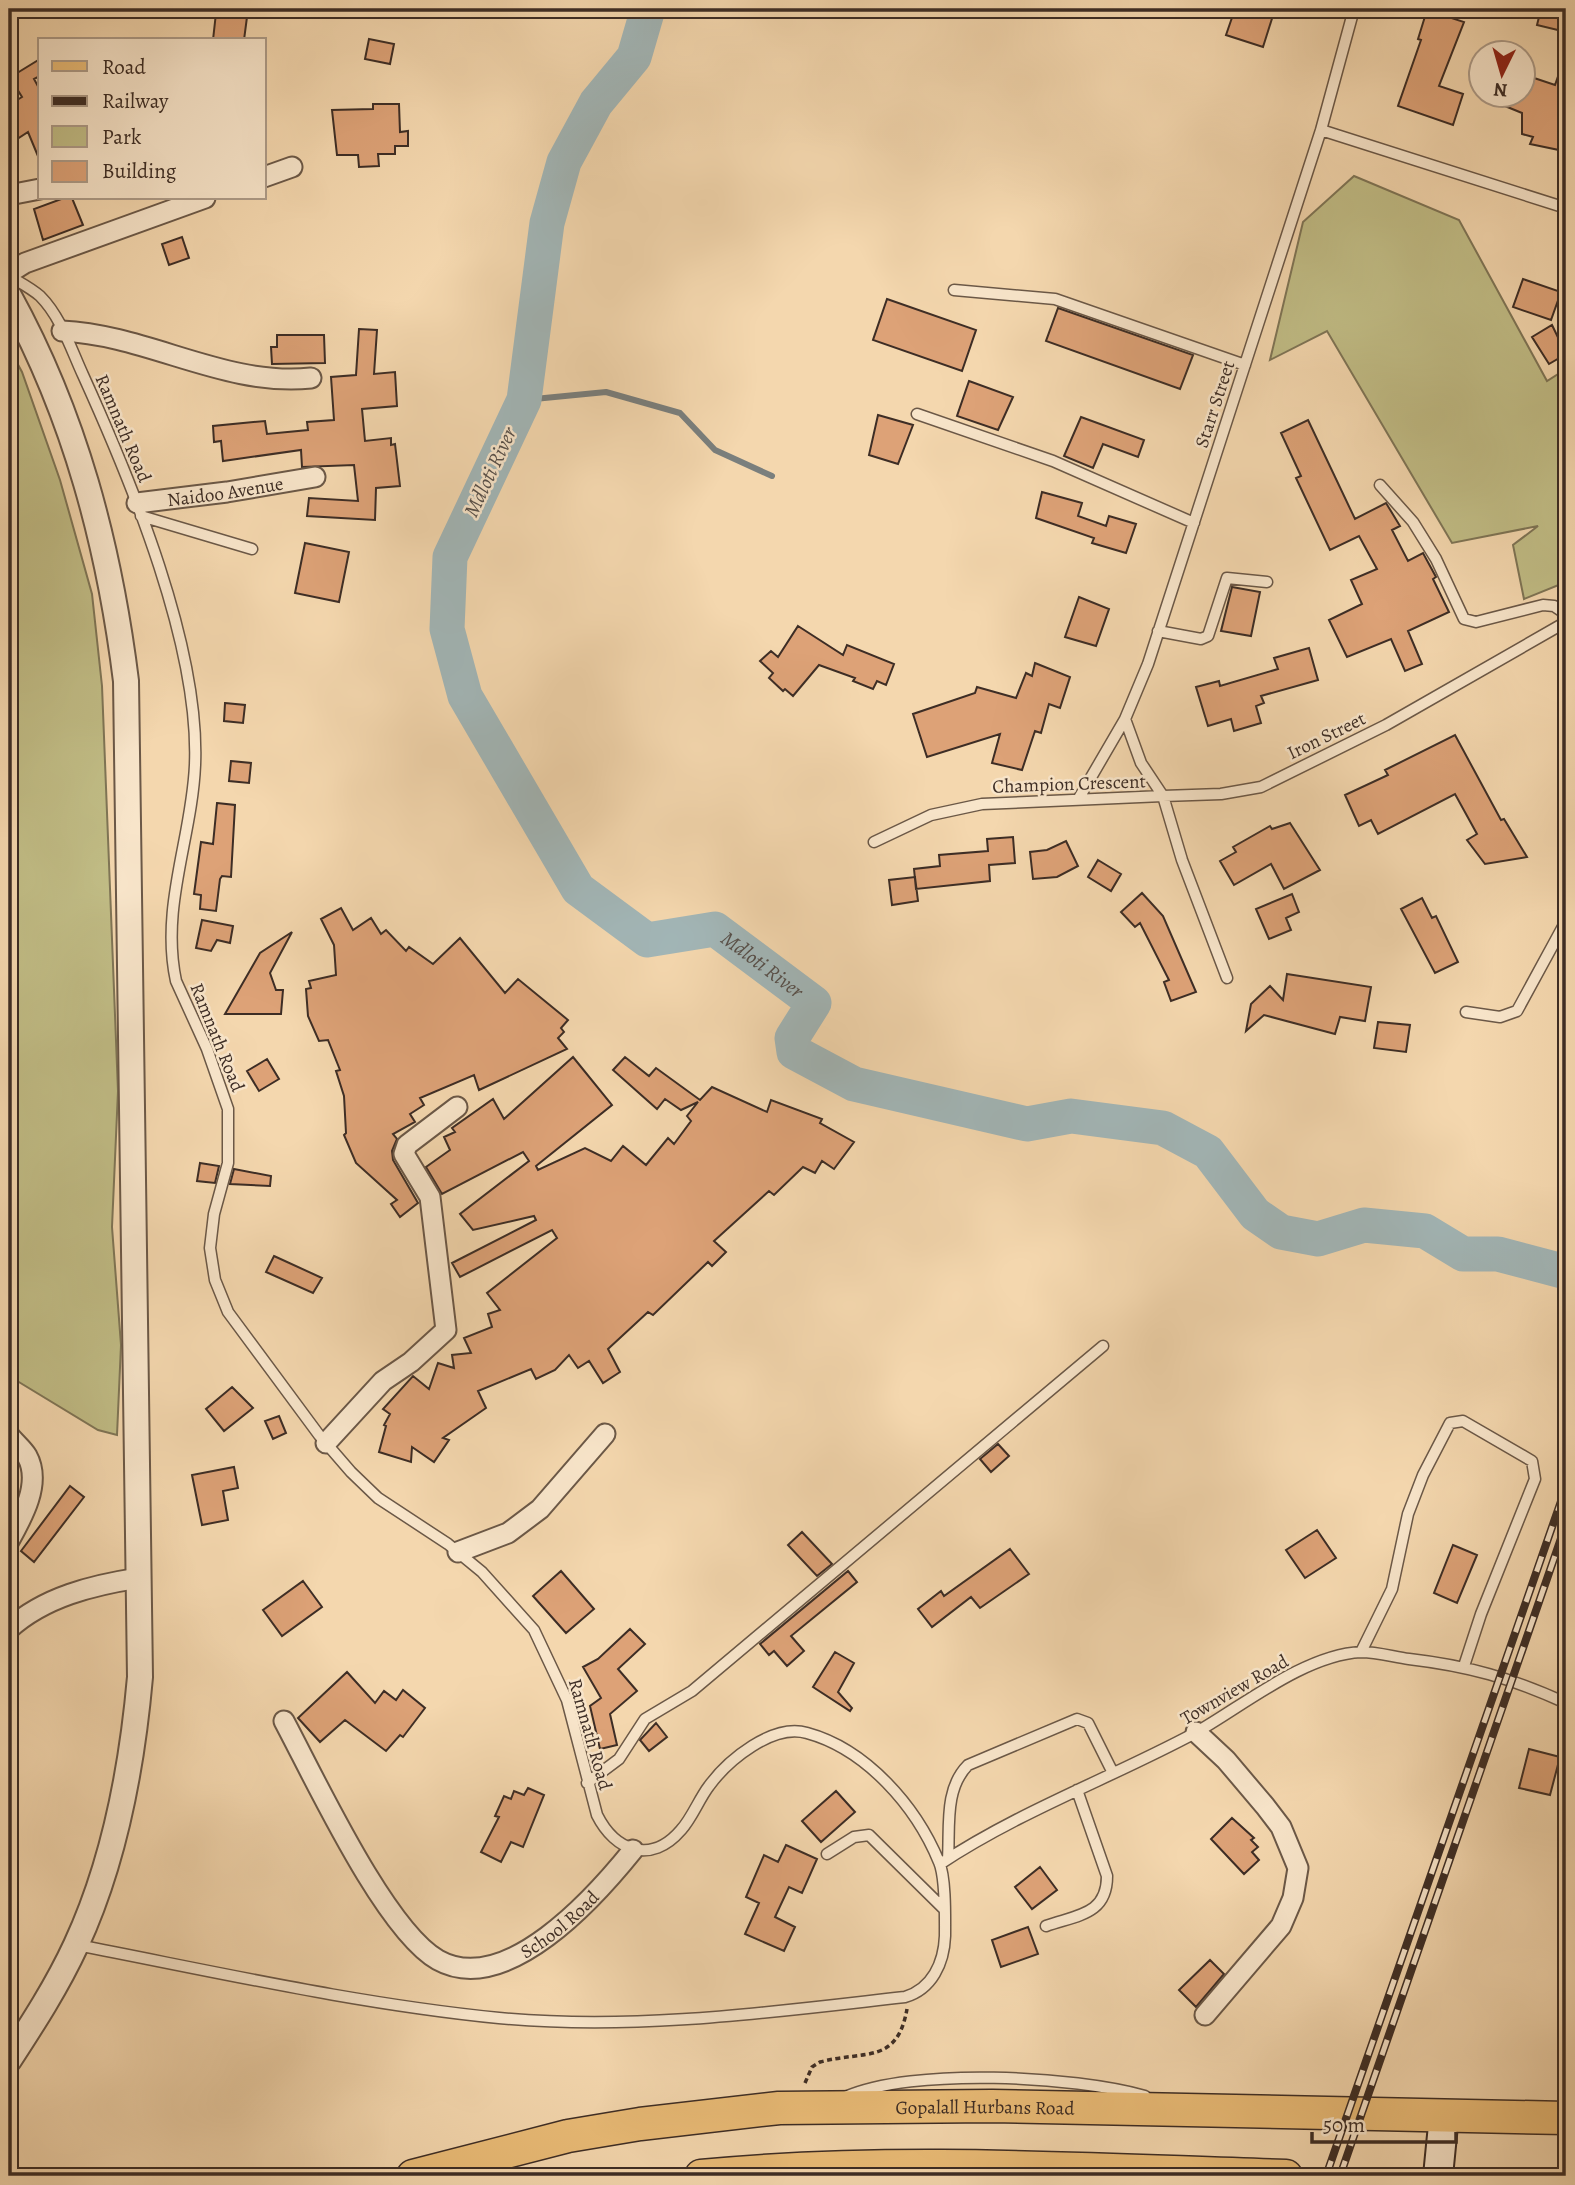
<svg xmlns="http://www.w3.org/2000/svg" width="1575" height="2185" font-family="Alegreya,serif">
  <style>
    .green { fill: #c1bd86; stroke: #7f7556; stroke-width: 2 }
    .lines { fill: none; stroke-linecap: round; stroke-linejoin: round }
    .stream { stroke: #7a7f7d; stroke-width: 6 }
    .river { stroke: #a2b6b7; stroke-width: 35 }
    .building { fill: #dda277; stroke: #3d2d25; stroke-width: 2 }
    .service-casing { stroke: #6b5847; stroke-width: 13 }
    .minor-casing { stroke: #6b5847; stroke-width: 23 }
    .tertiary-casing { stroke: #6b5847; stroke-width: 28 }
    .secondary-casing { stroke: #3d2d25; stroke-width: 32 }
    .primary-casing { stroke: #3d2d25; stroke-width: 35 }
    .path { stroke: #3d2d25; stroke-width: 3.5; stroke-dasharray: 5 3.5; stroke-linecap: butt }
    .service { stroke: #f8e5ca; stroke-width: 10 }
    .minor { stroke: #f8e5ca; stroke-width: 19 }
    .tertiary { stroke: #f8e5ca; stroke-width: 24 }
    .secondary { stroke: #f8e5ca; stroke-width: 28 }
    .primary { stroke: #eabc77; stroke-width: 32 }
    .rail-casing { stroke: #3d2d25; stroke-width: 8 }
    .rail { stroke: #f8e5ca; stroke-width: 5; stroke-dasharray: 16; stroke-linecap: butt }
    .labels { text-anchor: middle; stroke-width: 5; stroke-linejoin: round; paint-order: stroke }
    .street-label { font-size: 19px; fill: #3d2d25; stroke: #f8e5ca }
    .water-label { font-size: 21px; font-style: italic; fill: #564f4a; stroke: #f8e5ca }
  </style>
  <rect width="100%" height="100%" fill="#f4d7ae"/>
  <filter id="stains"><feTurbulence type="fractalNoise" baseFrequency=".00286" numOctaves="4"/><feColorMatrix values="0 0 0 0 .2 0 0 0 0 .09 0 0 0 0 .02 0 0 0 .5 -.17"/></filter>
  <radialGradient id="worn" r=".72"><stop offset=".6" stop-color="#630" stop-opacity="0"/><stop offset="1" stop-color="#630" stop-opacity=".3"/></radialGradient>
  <!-- green -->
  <path class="green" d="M1354,176L1459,220L1547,381L1566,369V582L1524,599L1513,545L1538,526L1452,543L1327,331L1270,360L1303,222Z
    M9,348L22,372L60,480L92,594L102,686L118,1091L112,1227L121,1345L117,1435L98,1430L9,1376Z"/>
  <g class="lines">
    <!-- stream -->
    <path class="stream" d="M524,400L606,392L680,413L715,450L772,476"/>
    <!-- river -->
    <path class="river" id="s1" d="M648,9L634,57L596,103L564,162L547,223L524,400L450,557L447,629L465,696L578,889L647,940L715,929L814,1003L792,1038L794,1052L854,1084L1027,1124L1071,1116L1163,1128L1208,1152L1255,1214L1281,1232L1318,1239L1364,1225L1425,1231L1463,1254H1498L1566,1272"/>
  </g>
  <!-- building -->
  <path class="building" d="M1235,9H1275L1263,47L1226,35Z
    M1541,9H1566V32L1537,25Z
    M1427,10L1464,22L1439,86L1463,94L1453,125L1398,106L1421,40L1418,39Z
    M216,13L247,17L244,40H213Z
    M369,39L394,44L390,64L365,59Z
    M40,59V76L34,79L40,90V161L28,132L14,141L9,132V105L22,97L17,89L9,94V78Z
    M1564,59L1566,128L1559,150L1530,144L1533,137L1522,134V113L1478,95L1522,94V74L1555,85Z
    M373,104H399L400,132L408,131V146H395V154H378L379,166L359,167L358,155H337L332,110L373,109Z
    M64,198H72L83,225L43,240L34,209Z
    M182,237L189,258L169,265L162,244Z
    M1523,279L1561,292L1551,320L1513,307Z
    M887,299L976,330L962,371L873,340Z
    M1058,308L1193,355L1180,389L1046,341Z
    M1552,325L1566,354L1549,364L1532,337Z
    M359,329L377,330L374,374L395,372L397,406L362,409L365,441L391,438V445L395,444L400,486L376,488L375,520L307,516L309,498L358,501L354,465L302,467L301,450L223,461L221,441L214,442L213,426L265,421L267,434L308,430L307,422L334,420L331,377L356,375Z
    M277,335H324L325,363L272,364L271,347H277Z
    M969,381L1013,397L998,430L957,416Z
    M878,415L913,425L898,464L869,455Z
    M1081,417L1144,440L1138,457L1103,444L1093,468L1064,456Z
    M1308,420L1355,519L1386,503L1400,526L1392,530L1408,561L1423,553L1436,577L1433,579L1449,612L1408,631L1422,664L1405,671L1391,639L1347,657L1329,620L1362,604L1351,580L1377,569L1359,536L1330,550L1296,478L1301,476L1281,433Z
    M1042,492L1082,503L1078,516L1106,526L1109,516L1136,524L1126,553L1092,543L1094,538L1036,518Z
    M305,543L349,552L339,602L295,593Z
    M1232,587L1260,592L1251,636L1221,631Z
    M1079,597L1109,609L1096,646L1065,637Z
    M798,626L843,655L847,645L894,664L886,685L877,681L873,689L853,681L855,678L819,665L793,696L785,689L783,691L769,678L773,673L760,661L771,651L778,657Z
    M1309,648L1318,680L1261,696L1264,703L1256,706L1261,723L1234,731L1231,719L1208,726L1196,687L1219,681L1220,686L1278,669L1274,658Z
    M1035,663L1070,677L1060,708L1049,704L1041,733L1035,731L1022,770L992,763L1000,734L927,757L913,714L975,693L977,687L1016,698L1026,673L1032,676Z
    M225,703L245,705L243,723L224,721Z
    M1455,735L1501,820L1504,819L1527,857L1485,864L1467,840L1477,834L1455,794L1378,834L1371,820L1359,826L1345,795L1388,775L1385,770Z
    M231,761L251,763L249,783L229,781Z
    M217,803L235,805L231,877L222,876L220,879L216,911L200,909L201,895L194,894L201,842L213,844Z
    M1290,823L1320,870L1284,889L1271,864L1234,885L1220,861L1236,852L1233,847L1270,826L1272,829Z
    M1013,837L1015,863L989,865L990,881L916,889L914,869L940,866L939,855L988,851L987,839Z
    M1066,841L1078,866L1057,877L1033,879L1030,852L1047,850Z
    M1098,860L1121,874L1111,891L1088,877Z
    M915,877L918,901L892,905L889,880Z
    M1142,893L1163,916L1196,992L1171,1001L1164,982L1169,980L1140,923L1135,927L1121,912Z
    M1292,894L1299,912L1286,918L1291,930L1269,939L1256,909Z
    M1422,898L1432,918L1436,916L1458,962L1435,973L1401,909Z
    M341,908L353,930L371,918L381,934L386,930L406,951L409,947L433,964L460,938L505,993L518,979L568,1020L561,1028L564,1032L558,1038L567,1049L479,1090L474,1075L420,1098L424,1105L410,1114L415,1122L393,1134L397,1139L392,1151L393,1160L418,1203L400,1217L391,1204L397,1200L356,1163L344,1135L346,1133L344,1096L336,1071L340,1070L328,1040L319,1041L308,1016L306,989L311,988L309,981L336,975L334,945L321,919Z
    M202,920L233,926L230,943L217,940L211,951L196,948Z
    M292,932L270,973L276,990H283L281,1014H225L260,953Z
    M1287,974L1371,987L1365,1021L1340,1017L1335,1034L1264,1015L1246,1031L1251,1004L1270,986L1283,1000Z
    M1378,1022L1410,1025L1406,1052L1374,1048Z
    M573,1057L612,1105L536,1166L538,1170L585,1148L611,1161L623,1146L646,1165L668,1138L674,1144L691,1121L687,1116L698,1102L681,1110L665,1099L657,1109L613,1070L625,1057L649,1076L656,1068L700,1100L712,1087L767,1112L771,1100L822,1119L820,1123L854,1142L834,1169L822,1161L815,1173L803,1167L774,1195L769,1191L714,1241L726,1252L712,1266L708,1262L653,1315L648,1312L608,1349L620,1372L603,1383L589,1361L578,1368L569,1355L555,1370L536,1379L531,1369L478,1391L486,1408L443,1438L449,1440L434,1462L412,1447L411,1462L379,1452L386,1426L384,1425L390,1414L383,1409L413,1376L429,1389L438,1363L454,1368L452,1355L471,1353L464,1338L492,1327L488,1314L500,1310L487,1293L557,1238L552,1230L460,1277L452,1263L536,1220L534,1216L473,1230L460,1214L529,1161L523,1152L442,1194L426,1167L450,1150L444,1137L455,1132L452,1128L493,1099L504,1119Z
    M267,1059L279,1079L259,1091L247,1071Z
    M200,1163L219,1166L215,1183L197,1181Z
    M234,1169L271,1176L270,1186L230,1184Z
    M274,1256L322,1278L313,1293L266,1272Z
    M232,1387L253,1408L224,1431L206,1409Z
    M279,1416L286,1433L273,1439L265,1421Z
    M998,1444L1009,1456L991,1472L980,1459Z
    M234,1467L238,1488L223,1491L228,1520L202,1525L192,1475Z
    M70,1486L84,1497L34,1562L21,1551Z
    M1317,1530L1336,1558L1305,1578L1286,1550Z
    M802,1532L832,1564L817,1576L788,1545Z
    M1453,1545L1477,1555L1457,1603L1434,1593Z
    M1010,1549L1029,1574L980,1608L971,1597L932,1627L918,1609L941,1591L944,1596Z
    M561,1571L594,1609L566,1633L533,1596Z
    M848,1571L857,1582L791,1636L804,1651L787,1666L774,1651L769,1655L760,1644Z
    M303,1581L322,1607L282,1636L263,1610Z
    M630,1629L645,1644L618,1669L637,1691L610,1714L617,1745L600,1749L590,1706L601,1698L583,1667L598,1659Z
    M835,1652L854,1663L838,1692L852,1708L850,1711L813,1687Z
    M347,1672L375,1703L384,1691L396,1700L403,1690L425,1708L403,1737L400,1735L386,1751L345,1720L320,1742L298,1718Z
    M656,1723L667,1737L649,1751L640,1740Z
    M1529,1749L1560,1757L1550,1795L1519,1788Z
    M528,1788L544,1795L523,1847L511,1842L501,1862L481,1852L499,1817L495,1816L504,1796L511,1799L514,1791L524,1795Z
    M836,1791L855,1812L821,1842L802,1821Z
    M1232,1818L1254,1838L1251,1840L1258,1847L1252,1852L1259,1860L1244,1874L1211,1839Z
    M786,1845L817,1859L802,1893L789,1887L775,1917L795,1927L784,1951L745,1934L759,1903L746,1897L764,1855L778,1862Z
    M1040,1867L1057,1890L1032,1909L1015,1887Z
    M1028,1927L1038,1954L1001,1967L992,1940Z
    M1210,1960L1224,1974L1196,2007L1179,1990Z"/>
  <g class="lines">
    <defs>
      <path id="service" d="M1321,130L1566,208
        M9,276C19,282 31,288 40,296C61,317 71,349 83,375C132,483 200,647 195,765C192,838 160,907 176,981L207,1049L228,1109V1163L214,1214L210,1248L215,1280L228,1312L319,1435L351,1472L378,1498L448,1544L482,1572L534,1630L567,1700L597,1815C615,1851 651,1865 681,1830C692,1818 699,1799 709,1786C728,1760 773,1723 807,1733C866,1749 916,1806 939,1862C946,1878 945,1918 945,1936C944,1963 932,1989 905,1997C772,2012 634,2031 499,2018C357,2004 217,1972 77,1945
        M954,290L1055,299L1245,365
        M917,414L1053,461L1194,523
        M1380,485L1413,522L1436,559L1464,619L1476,622L1543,605L1554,606L1566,614
        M141,516L252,549
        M1158,631L1201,639L1208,636L1227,578L1267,582
        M1125,719L1141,763L1163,796L1221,794L1261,787L1386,725L1566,622
        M1079,798L1125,719L1148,664L1321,130L1354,9
        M874,842L931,815L982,804L1163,796L1182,860L1227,978
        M1466,1012L1500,1017L1517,1011L1566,921
        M1361,1652L1392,1589L1408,1514L1423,1475L1450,1423L1463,1421L1532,1461L1535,1479L1481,1614L1464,1666
        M587,1783L619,1759L645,1719L692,1691L1103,1346
        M827,1854L854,1837L869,1835L944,1909
        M948,1859C950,1827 944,1789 968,1765L1077,1719L1088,1723L1113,1773
        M940,1864C1020,1811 1111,1778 1195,1733C1243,1706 1304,1655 1361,1652C1377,1652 1394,1657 1409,1659C1469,1666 1511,1678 1566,1703
        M1046,1926C1077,1915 1107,1915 1107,1876L1077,1790
        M845,2097C913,2067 1074,2076 1145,2096"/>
      <g id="minor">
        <path d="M264,177L292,167"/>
        <path d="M9,195L40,189"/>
        <path d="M9,273L25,263L205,198"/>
        <path d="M62,331C148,335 225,387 311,378"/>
        <path id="s2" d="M137,503L227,492L315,477"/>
        <path d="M9,1435C14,1442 23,1449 27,1456C42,1483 22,1518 9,1541"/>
        <path d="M326,1443L383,1381L411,1362L446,1330L430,1197L404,1154L407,1145L457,1107"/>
        <path d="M458,1552L508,1533L540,1509L605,1434"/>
        <path d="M9,1629C44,1597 93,1585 139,1578"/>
        <path id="s3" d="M284,1721C315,1779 385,1930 438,1960C506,1998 596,1896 633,1850"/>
        <path d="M1196,1732L1226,1760L1265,1806L1281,1827L1298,1868L1293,1898L1281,1926L1205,2015"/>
      </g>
      <path id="tertiary" d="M9,296C75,416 109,545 126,681L140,1677C132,1768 115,1861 76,1945C57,1986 33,2023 9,2060"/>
      <path id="secondary" d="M1438,2176L1444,2115"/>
      <g id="primary">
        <path id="s4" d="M413,2176L568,2136L640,2124L779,2108L992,2106L1566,2118"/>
        <path d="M701,2176C895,2157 1091,2170 1286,2176"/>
      </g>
    </defs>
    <!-- service casing -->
    <use href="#service" class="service-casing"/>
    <!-- minor casing -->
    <use href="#minor" class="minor-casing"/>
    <!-- tertiary casing -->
    <use href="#tertiary" class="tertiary-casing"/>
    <!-- secondary casing -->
    <use href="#secondary" class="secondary-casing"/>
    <!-- primary casing -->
    <use href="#primary" class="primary-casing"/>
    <!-- path -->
    <path class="path" d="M805,2083L812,2067L820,2062C865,2050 897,2065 907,2009"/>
    <!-- service -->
    <use href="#service" class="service"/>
    <!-- minor -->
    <use href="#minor" class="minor"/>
    <!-- tertiary -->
    <use href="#tertiary" class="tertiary"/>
    <!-- secondary -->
    <use href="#secondary" class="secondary"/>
    <!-- primary -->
    <use href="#primary" class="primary"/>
    <defs>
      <path id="rail" d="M1326,2176L1566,1487
        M1340,2176L1566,1524"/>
    </defs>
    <!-- rail casing -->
    <use href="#rail" class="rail-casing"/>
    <!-- rail -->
    <use href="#rail" class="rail"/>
  </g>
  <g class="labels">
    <!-- street labels -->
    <g class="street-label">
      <text transform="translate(1214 404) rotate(-72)" y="7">Starr Street</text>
      <text transform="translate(124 428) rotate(67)" y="7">Ramnath Road</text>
      <text dy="7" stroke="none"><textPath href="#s2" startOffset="89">Naidoo Avenue</textPath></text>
      <text transform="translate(1326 735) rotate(-26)" y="7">Iron Street</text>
      <text transform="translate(1069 783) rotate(-2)" y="7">Champion Crescent</text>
      <text transform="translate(218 1037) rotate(68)" y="7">Ramnath Road</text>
      <text transform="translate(1234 1689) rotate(-30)" y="7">Townview Road</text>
      <text transform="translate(591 1734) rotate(74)" y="7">Ramnath Road</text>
      <text dy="7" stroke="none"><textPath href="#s3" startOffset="422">School Road</textPath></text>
      <text dy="7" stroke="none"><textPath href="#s4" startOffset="579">Gopalall Hurbans Road</textPath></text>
    </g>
    <!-- water labels -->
    <g class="water-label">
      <text transform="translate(490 472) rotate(-65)" y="7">Mdloti River</text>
      <text dy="7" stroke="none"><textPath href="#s1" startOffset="1171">Mdloti River</textPath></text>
    </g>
  </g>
  <!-- margin -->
  <rect width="1575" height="2185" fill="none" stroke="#f4d7ae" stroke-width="35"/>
  <rect x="10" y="10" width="1554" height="2164" fill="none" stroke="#3d2d25" stroke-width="3.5"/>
  <rect x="18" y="18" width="1540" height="2150" fill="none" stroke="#3d2d25" stroke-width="2"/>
  <!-- legend -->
  <rect x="38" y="38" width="228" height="161" fill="#f8e5ca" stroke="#ad9b88" stroke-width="2"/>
  <rect x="52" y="61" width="35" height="10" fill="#eabc77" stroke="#ad9b88" stroke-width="2"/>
  <text x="102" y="74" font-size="21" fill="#3d2d25">Road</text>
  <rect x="52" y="96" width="35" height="10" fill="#3d2d25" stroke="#ad9b88" stroke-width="2"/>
  <text x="102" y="108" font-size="21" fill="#3d2d25">Railway</text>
  <rect x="52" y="126" width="35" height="21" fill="#c1bd86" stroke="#ad9b88" stroke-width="2"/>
  <text x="102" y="144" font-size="21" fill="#3d2d25">Park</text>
  <rect x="52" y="161" width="35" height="21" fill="#dda277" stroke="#ad9b88" stroke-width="2"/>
  <text x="102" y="178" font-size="21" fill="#3d2d25">Building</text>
  <!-- north arrow -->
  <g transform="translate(1502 74) rotate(185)"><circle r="33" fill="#f8e5ca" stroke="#ad9b88" stroke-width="2"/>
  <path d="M0-5L12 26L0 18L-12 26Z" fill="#8f2418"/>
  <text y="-10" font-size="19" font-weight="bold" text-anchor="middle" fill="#3d2d25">N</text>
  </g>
  <!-- scale -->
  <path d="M1312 2132v10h144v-10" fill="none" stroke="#3d2d25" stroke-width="3.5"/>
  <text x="1323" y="2132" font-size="21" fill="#3d2d25" stroke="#f8e5ca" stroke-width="5" paint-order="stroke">50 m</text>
  <rect width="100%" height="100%" filter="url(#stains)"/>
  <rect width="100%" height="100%" fill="url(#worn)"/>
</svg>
